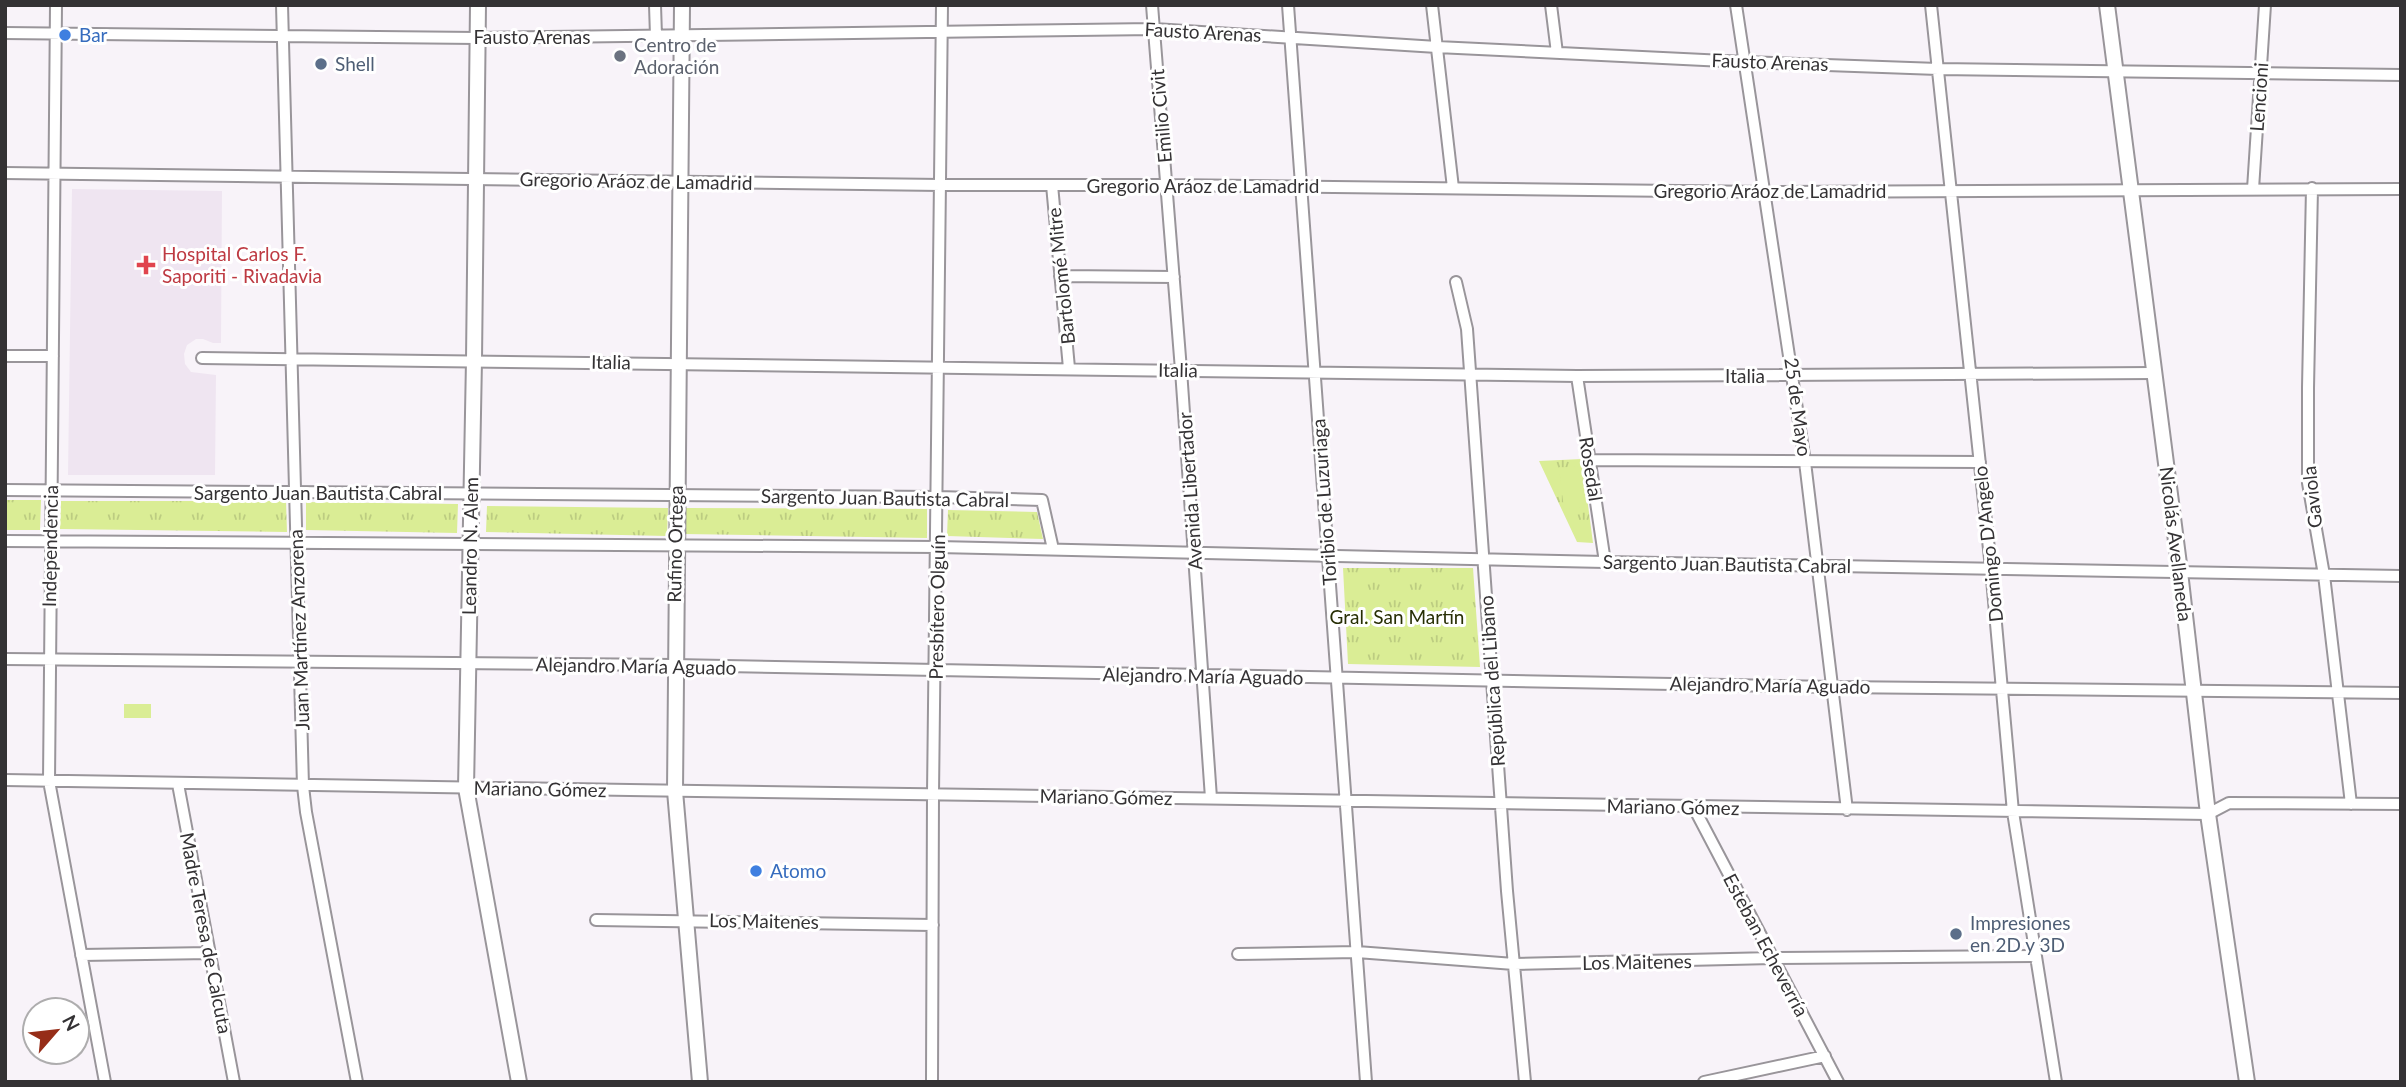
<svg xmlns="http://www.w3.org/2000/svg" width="2406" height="1087" font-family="Lato,sans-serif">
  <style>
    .built { fill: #efe5f1 }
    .park { fill: url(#park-tufts) }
    .garden { fill: #daed95 }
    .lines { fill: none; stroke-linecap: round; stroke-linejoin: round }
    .minor-casing { stroke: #99959a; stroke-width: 14 }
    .tertiary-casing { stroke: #99959a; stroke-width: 18 }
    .minor { stroke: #fff; stroke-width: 10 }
    .tertiary { stroke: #fff; stroke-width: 14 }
    .shop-dot { fill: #3f7fe0; stroke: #fff; stroke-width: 2.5 }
    .worship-dot { fill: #6b7280; stroke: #fff; stroke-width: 2.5 }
    .service-dot { fill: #5c6f8a; stroke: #fff; stroke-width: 2.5 }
    .health-dot { fill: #e0444e; stroke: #fff; stroke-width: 2.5 }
    .labels { text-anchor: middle; stroke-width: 6; stroke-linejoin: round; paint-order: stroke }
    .street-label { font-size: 19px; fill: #343234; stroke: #fff }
    .shop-label { font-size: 19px; fill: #366cbe; stroke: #fff; text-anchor: start }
    .worship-label { font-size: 19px; fill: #5b616d; stroke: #fff; text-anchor: start }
    .service-label { font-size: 19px; fill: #4e5e75; stroke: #fff; text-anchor: start }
    .health-label { font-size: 19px; fill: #be3a42; stroke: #fff; text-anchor: start }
    .park-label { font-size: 19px; fill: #272e04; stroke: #fff }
  </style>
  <defs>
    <pattern id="park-tufts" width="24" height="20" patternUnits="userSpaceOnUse" patternTransform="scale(1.75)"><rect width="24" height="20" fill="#daed95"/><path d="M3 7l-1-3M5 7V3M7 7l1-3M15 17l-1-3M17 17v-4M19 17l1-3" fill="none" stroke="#bccc81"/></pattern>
  </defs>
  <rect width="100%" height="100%" fill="#f8f3f9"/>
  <!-- built -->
  <path class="built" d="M72,189L222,191L221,343H213L203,339H196L187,345L184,354L185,364L191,372L216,375L215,475H68Z"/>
  <!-- park -->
  <path class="park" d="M1582,459L1593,543L1577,542L1539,461Z
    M5,500H41L40,530H5Z
    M61,501H286L287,532L60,529Z
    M306,502L458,504L457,533L306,530Z
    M487,506L668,508L667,536L486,532Z
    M685,508L927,509V538L684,534Z
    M948,510L1037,512L1043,539L947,536Z
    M1343,568H1473L1480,667L1348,664Z"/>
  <!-- garden -->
  <path class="garden" d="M1580,466L1585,507L1564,509L1559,468Z
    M124,704H151V718H124Z"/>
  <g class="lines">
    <defs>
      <path id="minor" d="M56,5L49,781L105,1082
        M282,5L303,786L306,812L357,1082
        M655,5L656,36
        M1152,5L1181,370L1211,798
        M1288,5L1366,1082
        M1432,5L1453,188
        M1551,5L1557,53
        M1736,5L1805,462L1847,810
        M1931,5L1991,568L2013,812L2056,1082
        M5,33L477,38L1154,29L1437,47L1745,62L1938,69L2401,75
        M5,173L941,185H1167L1766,192L2401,189
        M1052,185L1069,368
        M2312,188L2308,388V483L2324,575L2351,804
        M2253,189L2265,5
        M1060,276L1174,277
        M1456,282L1467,329L1507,891L1525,1082
        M5,356H53
        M202,358L1577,376L2154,373
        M1577,376L1605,562
        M1590,460L1980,462
        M5,490L938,497L1042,500L1053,549
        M5,541L937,547L1605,562L2401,576
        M5,659L674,665L1833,687L2401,693
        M5,780C352,788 699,790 1046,796C1433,802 1820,811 2208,814L2229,803L2401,804
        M178,784L234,1082
        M1694,808L1838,1082
        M596,920L933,925
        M1238,954L1357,952L1514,964L1773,958L2036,956
        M81,955L210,953
        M932,1082L933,794L942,5
        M1704,1082L1825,1056"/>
      <path id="tertiary" d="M478,5L474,360L466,788L519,1082
        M682,5L675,791L700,1082
        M2107,5L2180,572L2208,814L2247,1082"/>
    </defs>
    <!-- minor casing -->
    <use href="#minor" class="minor-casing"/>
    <!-- tertiary casing -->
    <use href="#tertiary" class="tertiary-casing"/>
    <!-- minor -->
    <use href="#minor" class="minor"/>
    <!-- tertiary -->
    <use href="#tertiary" class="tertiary"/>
  </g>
  <!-- markers -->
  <g class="shop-dot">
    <circle cx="65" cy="35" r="7"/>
    <circle cx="756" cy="871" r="7"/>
  </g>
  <circle class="worship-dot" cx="620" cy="56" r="7"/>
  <g class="service-dot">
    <circle cx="321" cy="64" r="7"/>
    <circle cx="1956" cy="934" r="7"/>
  </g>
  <path class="health-dot" d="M142.5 254.5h7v7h7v7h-7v7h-7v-7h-7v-7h7z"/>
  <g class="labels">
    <!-- street labels -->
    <g class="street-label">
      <text transform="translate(1203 32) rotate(3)" y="7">Fausto Arenas</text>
      <text x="532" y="44">Fausto Arenas</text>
      <text transform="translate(1770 62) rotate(2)" y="7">Fausto Arenas</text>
      <text transform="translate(2259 97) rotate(-86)" y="7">Lencioni</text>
      <text transform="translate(1161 116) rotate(-95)" y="7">Emilio Civit</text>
      <text transform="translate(636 181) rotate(1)" y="7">Gregorio Aráoz de Lamadrid</text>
      <text x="1203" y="193">Gregorio Aráoz de Lamadrid</text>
      <text x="1770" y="198">Gregorio Aráoz de Lamadrid</text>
      <text transform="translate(1061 276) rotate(-96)" y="7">Bartolomé Mitre</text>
      <text transform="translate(611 362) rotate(1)" y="7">Italia</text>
      <text transform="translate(1178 370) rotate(1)" y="7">Italia</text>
      <text x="1745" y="383">Italia</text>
      <text transform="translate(1798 407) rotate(82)" y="7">25 de Mayo</text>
      <text transform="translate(1591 469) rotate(81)" y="7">Rosedal</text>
      <text transform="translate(1190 491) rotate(-94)" y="7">Avenida Libertador</text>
      <text x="318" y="500">Sargento Juan Bautista Cabral</text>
      <text transform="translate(2312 497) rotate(-96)" y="7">Gaviola</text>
      <text transform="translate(885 498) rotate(1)" y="7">Sargento Juan Bautista Cabral</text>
      <text transform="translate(1324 502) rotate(-94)" y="7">Toribio de Luzuriaga</text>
      <text transform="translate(675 544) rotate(-89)" y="7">Rufino Ortega</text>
      <text transform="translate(1988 544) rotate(-96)" y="7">Domingo D'Angelo</text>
      <text transform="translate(2176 544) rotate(83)" y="7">Nicolás Avellaneda</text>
      <text transform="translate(50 546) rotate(-89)" y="7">Independencia</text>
      <text transform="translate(470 546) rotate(-89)" y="7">Leandro N. Alem</text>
      <text transform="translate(1727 564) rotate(1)" y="7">Sargento Juan Bautista Cabral</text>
      <text transform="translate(937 607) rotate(-89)" y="7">Presbítero Olguín</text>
      <text transform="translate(299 630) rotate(-92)" y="7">Juan Martínez Anzorena</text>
      <text transform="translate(636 666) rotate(1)" y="7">Alejandro María Aguado</text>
      <text transform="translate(1203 676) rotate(1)" y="7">Alejandro María Aguado</text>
      <text transform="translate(1492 681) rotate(-94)" y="7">República del Libano</text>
      <text transform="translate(1770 685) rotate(1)" y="7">Alejandro María Aguado</text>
      <text transform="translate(540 789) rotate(1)" y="7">Mariano Gómez</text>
      <text transform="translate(1106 797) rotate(1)" y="7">Mariano Gómez</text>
      <text transform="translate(1673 807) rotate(1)" y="7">Mariano Gómez</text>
      <text transform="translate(764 921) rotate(1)" y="7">Los Maitenes</text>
      <text transform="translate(206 933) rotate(79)" y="7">Madre Teresa de Calcuta</text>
      <text transform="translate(1766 945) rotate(62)" y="7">Esteban Echeverría</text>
      <text transform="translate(1637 962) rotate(-1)" y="7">Los Maitenes</text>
    </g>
    <!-- shop labels -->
    <g class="shop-label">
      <text x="79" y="42">Bar</text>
      <text x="770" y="878">Atomo</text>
    </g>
    <!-- worship labels -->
    <g class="worship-label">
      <text x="634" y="52">Centro de<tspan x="634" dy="22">Adoración</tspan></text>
    </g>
    <!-- service labels -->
    <g class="service-label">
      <text x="335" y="71">Shell</text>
      <text x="1970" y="930">Impresiones<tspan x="1970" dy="22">en 2D y 3D</tspan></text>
    </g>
    <!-- health labels -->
    <g class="health-label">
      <text x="162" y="261">Hospital Carlos F.<tspan x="162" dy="22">Saporiti - Rivadavia</tspan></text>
    </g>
    <!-- park labels -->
    <g class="park-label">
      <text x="1397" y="624">Gral. San Martín</text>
    </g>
  </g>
  <!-- border -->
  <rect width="2406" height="1087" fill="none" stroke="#343234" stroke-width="14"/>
  <!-- north arrow -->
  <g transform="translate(56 1031) rotate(62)"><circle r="33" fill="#ffffff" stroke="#aeadae" stroke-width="2"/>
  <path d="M0-5L12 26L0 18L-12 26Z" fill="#962d18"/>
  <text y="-10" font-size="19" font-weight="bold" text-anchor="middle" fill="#343234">N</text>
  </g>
</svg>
